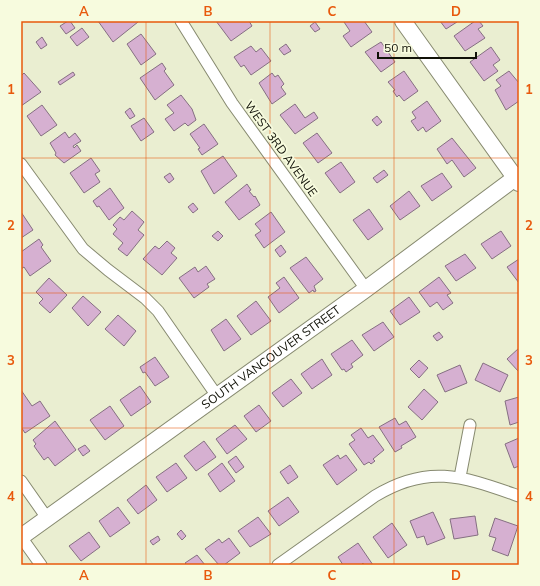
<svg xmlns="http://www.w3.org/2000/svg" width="540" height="586" font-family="Mulish,sans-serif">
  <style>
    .building { fill: #d6b0d1; stroke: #856f82 }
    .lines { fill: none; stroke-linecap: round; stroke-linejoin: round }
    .street-casing { stroke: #878a70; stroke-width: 13 }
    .secondary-casing { stroke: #878a70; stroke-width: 18 }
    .street { stroke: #fff; stroke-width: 11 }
    .secondary { stroke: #fff; stroke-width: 16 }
    .grid { fill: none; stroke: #e8590c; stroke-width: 1; stroke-opacity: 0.55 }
    .labels { text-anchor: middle; stroke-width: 3.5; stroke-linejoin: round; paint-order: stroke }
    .street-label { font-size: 12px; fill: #101107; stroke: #f7fbde }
    .neatline { fill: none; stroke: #e8590c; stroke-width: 1.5 }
    .grid-label { font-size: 13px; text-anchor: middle; font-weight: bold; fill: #e8590c }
  </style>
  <rect width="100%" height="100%" fill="#eaeed1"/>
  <!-- building -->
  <path class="building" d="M68,21H70L75,28L66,34L60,26Z
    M98,21H137L138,22L113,42Z
    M216,21H249L252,26L231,41Z
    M346,21H364L372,32L351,47L343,36L350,31L344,22Z
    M440,21H457V22L446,29Z
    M475,21H479L483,26L478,29L485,38L465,51L454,36Z
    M315,22L320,29L315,32L310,26Z
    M82,28L89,37L77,46L70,37Z
    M141,34L156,54L141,65L127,44Z
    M42,37L47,45L41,49L36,42Z
    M381,42L395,62L381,72L365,52Z
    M286,44L291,51L284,55L279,49Z
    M251,46L256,52L261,48L271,61L251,75L244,65L241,67L234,57Z
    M491,47L500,60L493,65L498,71L484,81L470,62Z
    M162,63L166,69L164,71L174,85L155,100L140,78Z
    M404,71L418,91L404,101L399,95L397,97L393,91L395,90L388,82Z
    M509,71L519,83V101L506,110L495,90L501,86L496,80Z
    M73,72L75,75L60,85L58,82Z
    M24,73L41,92L21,106V76Z
    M272,73L275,77L278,75L284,84L281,87L286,94L272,104L259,83Z
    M181,95L192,109L196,120L188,126L185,123L174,131L165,119L174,113L167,105Z
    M427,101L441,121L426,132L423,127L418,131L411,121L416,118L412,112Z
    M295,104L305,118L314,112L318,118L295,134L280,115Z
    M42,105L57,125L41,136L27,116Z
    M130,108L135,116L130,119L125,112Z
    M377,116L382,122L377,126L372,120Z
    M144,118L154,132L141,141L131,126Z
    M204,124L218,144L202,155L198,149L200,148L190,134Z
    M65,132L69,138L75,133L81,141L73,146L74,148L77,145L81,151L64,163L55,155L56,153L50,143Z
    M317,133L332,153L318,163L303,143Z
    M452,138L476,168L464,177L452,160L447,164L437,149Z
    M223,156L237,176L214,194L201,171Z
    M91,158L100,171L95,174L100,182L84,193L70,173Z
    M341,162L355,182L340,193L325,173Z
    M384,170L388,175L377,183L373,178Z
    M170,173L174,179L169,183L164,177Z
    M442,173L452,187L432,201L421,186Z
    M247,184L251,190L249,191L254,197L255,196L260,205L239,220L225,202Z
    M110,188L124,208L109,220L99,206L97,207L93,201Z
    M409,191L420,206L400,220L390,206Z
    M193,203L198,209L193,213L188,207Z
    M369,209L383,229L368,240L353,220Z
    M132,211L144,222L138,230L144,235L127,256L118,249L123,243L113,234L117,229L113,225L120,217L124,220Z
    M21,212L33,230L21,238Z
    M271,212L285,232L264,248L255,235L261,231L255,224Z
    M218,231L223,236L218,241L212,236Z
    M501,231L511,246L492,259L481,244Z
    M39,239L43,245L41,247L51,261L30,276L24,267L21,269V252Z
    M167,241L175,248L171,253L177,258L162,275L143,259L155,246L159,249Z
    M281,245L286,252L280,257L275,250Z
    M465,254L476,268L456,281L445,266Z
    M306,257L323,279L314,286L316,291L314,292L313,290L309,293L290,268Z
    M519,259V283L507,267Z
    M206,266L215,279L207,284L209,287L194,298L179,278L195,267L198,272Z
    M284,277L299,298L279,313L268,297L280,288L276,283Z
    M439,277L451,293L447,295L453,303L443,310L437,302L430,307L419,292Z
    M49,278L67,295L50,313L39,303L43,299L36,292Z
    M83,296L101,312L88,326L72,308Z
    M409,297L420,312L400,325L390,311Z
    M256,301L271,321L251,335L237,316Z
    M118,315L136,331L124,346L105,329Z
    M226,319L241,339L224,351L211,330Z
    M383,322L394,337L374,351L362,335Z
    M439,332L443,337L437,341L433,336Z
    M352,340L363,355L351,364L353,367L346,372L344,369L342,370L331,354Z
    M519,348V372L507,359Z
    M155,357L169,377L155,386L145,372L143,373L140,367Z
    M322,359L332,375L312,389L301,374Z
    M419,360L428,368L419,378L410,369Z
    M483,363L508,375L500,392L475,380Z
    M460,365L467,383L445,392L437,375Z
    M291,379L302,393L283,407L272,393Z
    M140,386L151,402L131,416L120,400Z
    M424,389L438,402L422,420L408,407Z
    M21,390L32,406L40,401L50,416L25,433L21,427Z
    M519,397V422L510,425L505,401Z
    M259,405L271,421L256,432L244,416Z
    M110,406L124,426L105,440L90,420Z
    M395,418L399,425L406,421L416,437L401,446L402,448L395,452L379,427Z
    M55,421L76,450L55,466L48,457L44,460L34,446L36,444L33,440Z
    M235,425L247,439L227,454L216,439Z
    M361,428L368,438L373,435L384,450L373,459L375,461L371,464L369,462L364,465L349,444L355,440L351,435Z
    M519,438V466L514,468L505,444Z
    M204,441L216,457L196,471L184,456Z
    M85,445L90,451L83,456L78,449Z
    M338,455L340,459L346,455L357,470L337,485L323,465Z
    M236,456L244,467L236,473L228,462Z
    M176,463L187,478L167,492L156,477Z
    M222,463L235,481L220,492L208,474Z
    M290,465L298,477L288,484L280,472Z
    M146,485L157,500L138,514L127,500Z
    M288,497L299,512L279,526L268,511Z
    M118,507L130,523L110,537L99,521Z
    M433,512L445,538L427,545L424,536L417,538L410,521Z
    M475,516L478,535L454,539L450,519Z
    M258,517L271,534L250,547L238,531Z
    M495,518L518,526L508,556L492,550L496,538L489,536Z
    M392,523L407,545L388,558L373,537Z
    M181,530L186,536L182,540L177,534Z
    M89,532L100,547L81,561L69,546Z
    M158,536L160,540L153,545L150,541Z
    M229,538L240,553L224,565H219L205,549L219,539L222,543Z
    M358,543L373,565H364L363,563L361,565H343L338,557Z
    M197,555L205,565H187L185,563Z"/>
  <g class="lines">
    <defs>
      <path id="street" d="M181,21L232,103L366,289
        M21,164L83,249L108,270L145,298L158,311L217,396
        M460,477L470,425
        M21,481L47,518
        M21,537L41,565
        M278,565L375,496C429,463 464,477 519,496"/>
      <g id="secondary">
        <path d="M403,21L519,183"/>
        <path id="s1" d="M21,537L366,289L519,175"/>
      </g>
    </defs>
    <!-- street casing -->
    <use href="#street" class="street-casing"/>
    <!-- secondary casing -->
    <use href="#secondary" class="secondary-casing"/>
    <!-- street -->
    <use href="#street" class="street"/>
    <!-- secondary -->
    <use href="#secondary" class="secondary"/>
  </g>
  <!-- grid -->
  <path class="grid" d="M146,21V565M270,21V565M394,21V565M21,158H519M21,293H519M21,428H519"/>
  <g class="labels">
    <!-- street labels -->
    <g class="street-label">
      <text transform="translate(281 149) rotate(54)" y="4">WEST 3RD AVENUE</text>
      <text dy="4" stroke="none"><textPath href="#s1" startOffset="308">SOUTH VANCOUVER STREET</textPath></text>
    </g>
  </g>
  <!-- border -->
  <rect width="540" height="586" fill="none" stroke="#f7fbde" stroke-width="44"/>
  <!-- scale -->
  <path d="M378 52v6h98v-6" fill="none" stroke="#101107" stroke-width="2"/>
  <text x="384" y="52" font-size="12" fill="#101107" stroke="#f7fbde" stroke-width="3" paint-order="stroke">50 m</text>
  <rect x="22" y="22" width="496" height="542" class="neatline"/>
  <g class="grid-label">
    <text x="84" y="16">A</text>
    <text x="208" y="16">B</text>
    <text x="332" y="16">C</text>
    <text x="456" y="16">D</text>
    <text x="11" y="94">1</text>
    <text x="529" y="94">1</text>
    <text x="11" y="230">2</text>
    <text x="529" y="230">2</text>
    <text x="11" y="365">3</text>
    <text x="529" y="365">3</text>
    <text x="11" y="501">4</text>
    <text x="529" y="501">4</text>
    <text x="84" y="580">A</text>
    <text x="208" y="580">B</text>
    <text x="332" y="580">C</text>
    <text x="456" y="580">D</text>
  </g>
</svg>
